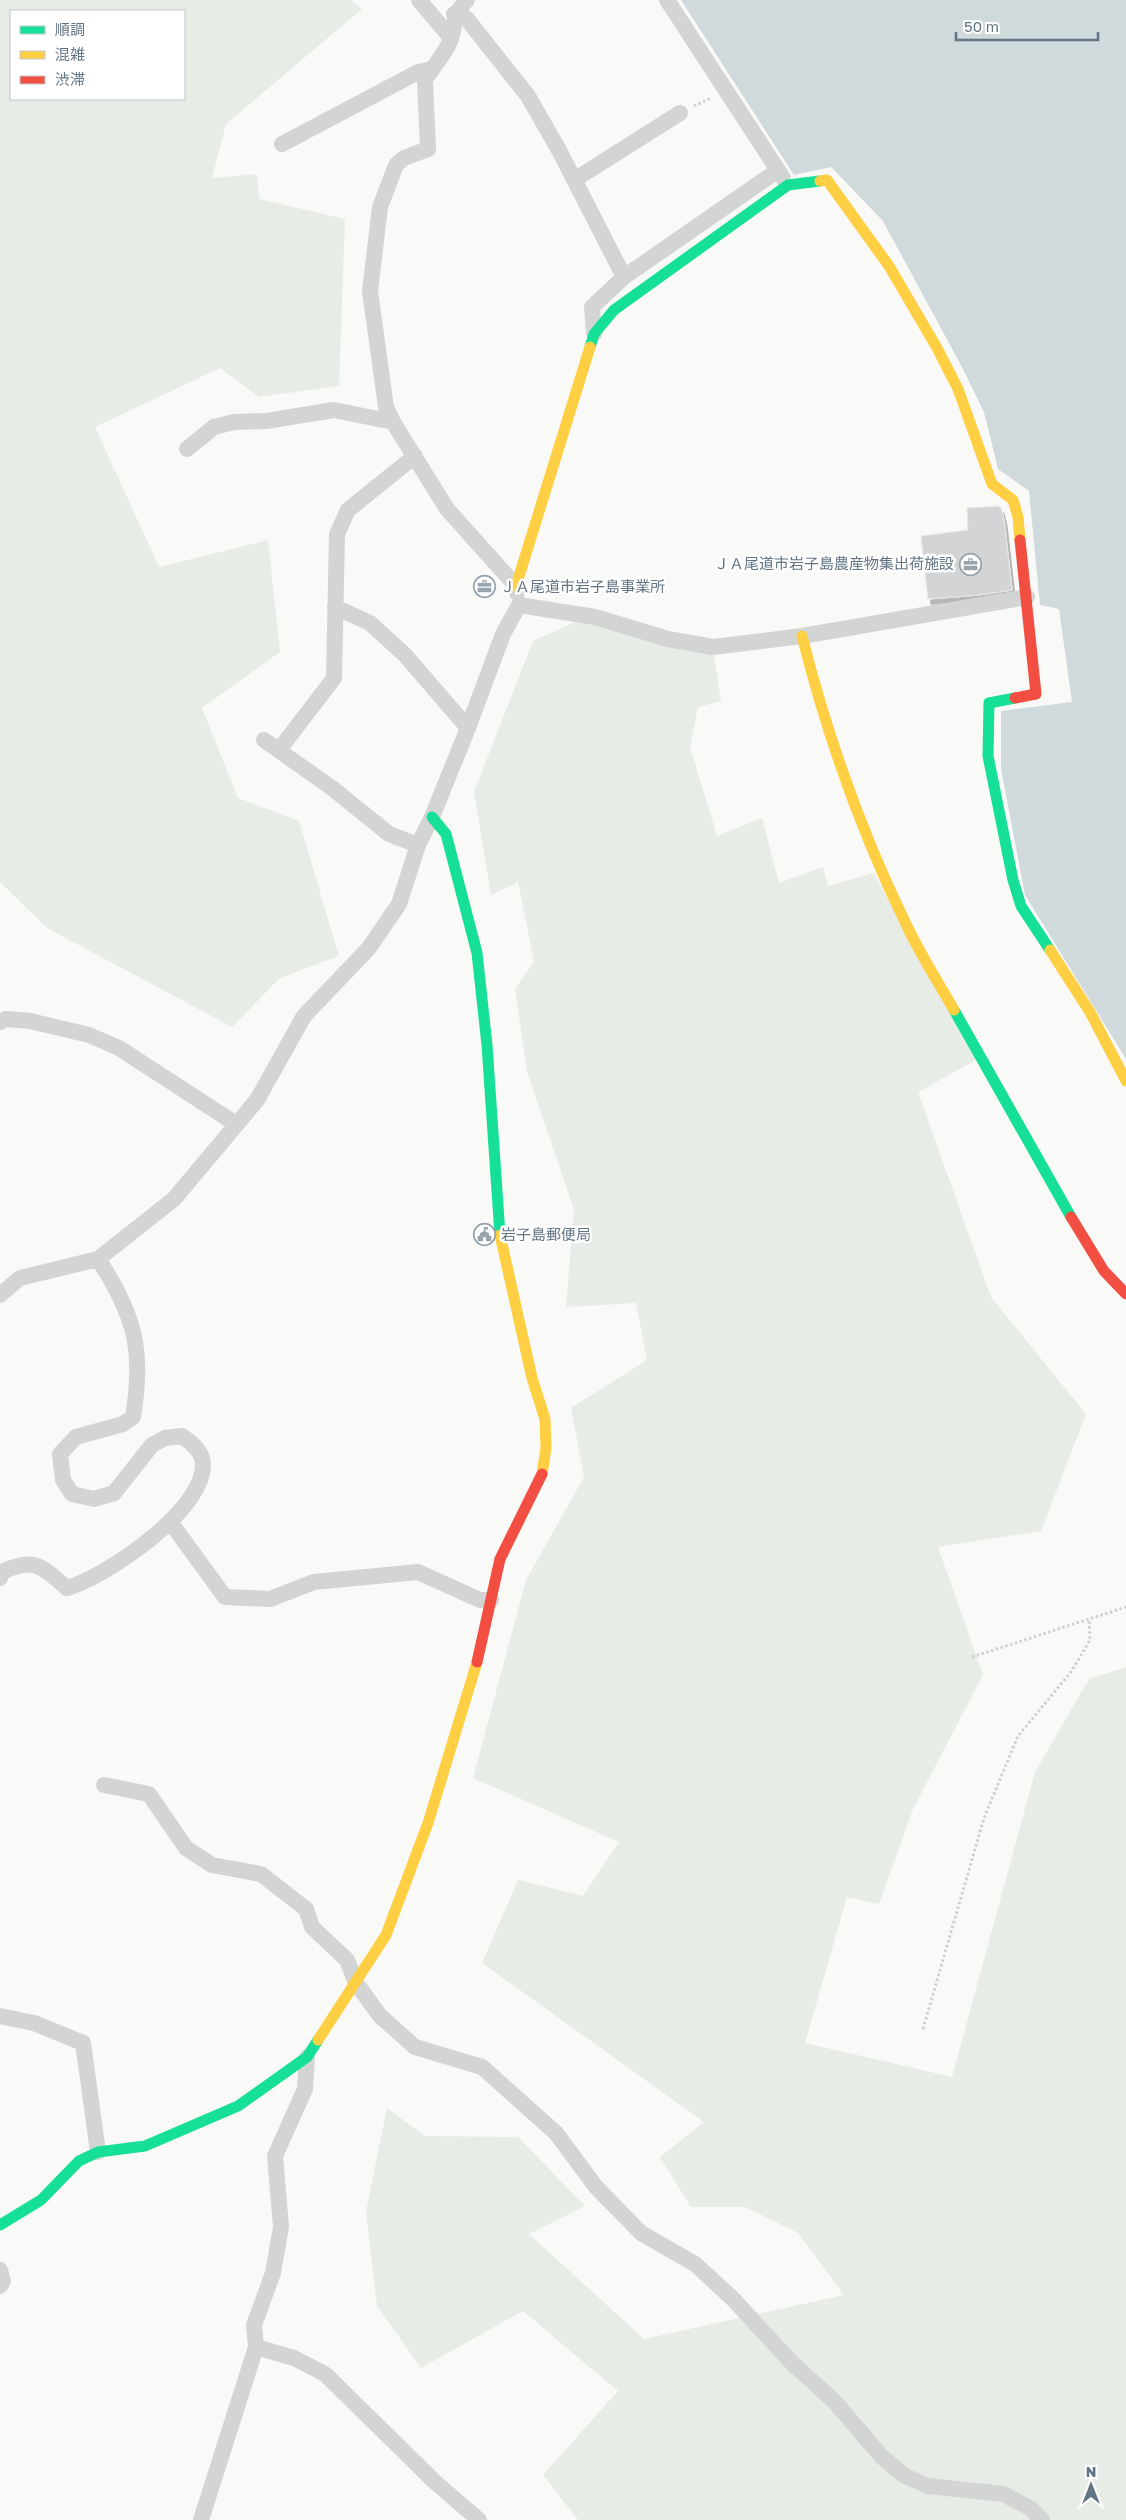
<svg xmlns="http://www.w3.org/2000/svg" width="1126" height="2520" font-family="'Golos Text','Noto Sans JP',sans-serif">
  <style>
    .green { fill: #e8ece6; fill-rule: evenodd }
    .water { fill: #d0d9db }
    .building { fill: #d2d4d5; stroke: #e8e8e8; filter: url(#shadow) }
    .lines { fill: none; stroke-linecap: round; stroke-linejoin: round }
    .path { stroke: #ced0d1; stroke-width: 3; stroke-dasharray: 2.5 2.5; stroke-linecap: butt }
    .street { stroke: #d3d4d4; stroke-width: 16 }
    .fast { stroke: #16e098; stroke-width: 11 }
    .slow { stroke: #ffcf43; stroke-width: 11 }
    .jam { stroke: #f24e42; stroke-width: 11 }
    .labels { text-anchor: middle; stroke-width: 5; stroke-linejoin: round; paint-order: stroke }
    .poi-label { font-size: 15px; fill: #627585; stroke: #fff; text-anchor: start }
  </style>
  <defs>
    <filter id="shadow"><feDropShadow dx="3" dy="5.5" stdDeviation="0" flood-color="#0004"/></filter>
  </defs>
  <rect width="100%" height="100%" fill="#f9f9f8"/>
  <!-- green -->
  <path class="green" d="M0,0H351L362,9L226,124L212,178L257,174L259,199L345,219L339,386L259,397L220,368L95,427L159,567L268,540L280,652L202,708L238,798L299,821L339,956L280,978L232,1027L47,928L0,882ZM184,11V99H11V11Z
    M582,619L713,649L721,701L698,707L690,747L717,836L762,818L779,883L823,867L828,886L874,873L976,1060L918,1092L991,1297L1086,1414L1041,1531L938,1547L983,1675L913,1809L879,1904L847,1897L805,2043L952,2077L1035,1772L1089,1679L1126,1667V2520H578L543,2475L618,2391L523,2311L421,2368L377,2306L366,2212L387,2108L425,2136L518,2137L585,2206L529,2234L644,2339L844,2295L798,2233L745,2207H691L660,2157L704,2122L482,1963L518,1880L583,1896L619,1842L473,1778L526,1580L584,1477L571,1408L647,1360L636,1303L566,1307L574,1210L527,1071L515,989L534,962L518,882L491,895L474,792L533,641Z"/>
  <!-- water -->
  <path class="water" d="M681,0H1126V1059L1025,895L1001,769V711L1072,702L1059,609L1040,605L1029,491L998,469L984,412L963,369L883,221L831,167L794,175Z"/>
  <!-- building -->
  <path class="building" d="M998,506L1001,508L1004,520L1012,590L979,595L928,599L921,536L968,530L967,508Z"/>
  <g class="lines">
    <!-- path -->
    <path class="path" d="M694,106L711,98
      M972,1657L1126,1607
      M923,2029L984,1818L1018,1736L1071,1672L1090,1640L1089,1620"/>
    <!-- street -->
    <path class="street" d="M419,0L451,38
      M467,0C449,20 458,19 451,39C445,55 433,66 425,80L428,149L404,158L396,165L380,207L370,291L386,407L393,422L447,509L516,586L517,593
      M667,0L783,178
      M454,14L467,19L528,96L560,152L624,277
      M282,144L418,72L432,69
      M574,180L680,113
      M594,334L592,307L624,277L777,171
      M187,449L214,427L234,422L266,421L334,410L393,422
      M335,607L370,623L405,655L468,728
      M264,740L332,788L389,834L418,845
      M279,750L334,678L337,534L348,510L415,456
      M0,1022L6,1019L30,1021L89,1035L119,1048L236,1124
      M0,1295L20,1278L98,1259L174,1199L257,1100L304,1016L369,948L399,904L418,845L432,817L468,728L503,634L519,605L595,617L668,639L713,647L802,636L1027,597
      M171,1523L225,1597L270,1599L314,1582L418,1572L480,1600H491
      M0,1578L2,1572C35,1556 42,1567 67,1588C104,1578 214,1505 202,1458C199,1448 189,1441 182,1436L165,1438L152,1445L114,1493L94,1499L72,1494L63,1480L60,1454L76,1437L123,1424L133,1417C144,1351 135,1315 98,1259
      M104,1785L149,1794L186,1848L212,1865L261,1874L306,1909L312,1927L347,1960L356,1983L380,2016L415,2047L482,2067L556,2133L596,2187L641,2233L695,2264L732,2298L793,2364L834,2401L882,2457L905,2476L928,2486L1003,2494L1030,2508L1042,2520
      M0,2016L34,2023L83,2043L98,2152
      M0,2270L3,2281L0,2286
      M256,2347L294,2358L325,2374L435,2482L479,2520
      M201,2520L256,2347L254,2325L273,2273L281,2227L275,2156L305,2089L307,2057"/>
    <!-- fast -->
    <path class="fast" d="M590,347L594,334L614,310L788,185L820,181
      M1015,698L989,703L988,756L1013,880L1021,906L1050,950
      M432,817L446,834L477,953L487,1045L500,1235
      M954,1010L1071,1217
      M0,2225L41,2200L79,2161L98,2152L145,2146L238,2106L307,2057L318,2040"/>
    <!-- slow -->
    <path class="slow" d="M820,181L827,180L889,266L937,348L958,389L992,484L1013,500L1018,517L1020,540
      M516,586L590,347
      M802,636C827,735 861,832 906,924C920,954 938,982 954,1010
      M1050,950L1090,1012L1126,1081
      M500,1235L532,1378L545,1419L546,1448L542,1474
      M318,2040L386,1935L428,1823L477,1662"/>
    <!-- jam -->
    <path class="jam" d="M1015,698L1036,694L1020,540
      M1071,1217L1104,1271L1126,1294
      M477,1662L500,1559L542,1474"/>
  </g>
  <!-- icons -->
  <defs>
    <symbol id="office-ring" viewBox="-11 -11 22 22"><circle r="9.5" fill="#fff" stroke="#97a3ad" stroke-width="1.5"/><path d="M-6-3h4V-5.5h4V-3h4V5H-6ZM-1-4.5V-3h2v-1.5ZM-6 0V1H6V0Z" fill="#97a3ad"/></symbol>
    <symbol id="civic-ring" viewBox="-11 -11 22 22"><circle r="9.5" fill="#fff" stroke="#97a3ad" stroke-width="1.5"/><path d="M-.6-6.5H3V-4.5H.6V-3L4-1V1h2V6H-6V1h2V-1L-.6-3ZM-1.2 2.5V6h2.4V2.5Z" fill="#97a3ad"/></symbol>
  </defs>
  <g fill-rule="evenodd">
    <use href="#office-ring" x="958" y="552" width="25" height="25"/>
    <use href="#office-ring" x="472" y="574" width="25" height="25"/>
    <use href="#civic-ring" x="472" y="1222" width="25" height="25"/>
  </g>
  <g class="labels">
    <!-- poi labels -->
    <g class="poi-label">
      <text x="954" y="569" text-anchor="end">ＪＡ尾道市岩子島農産物集出荷施設</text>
      <text x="500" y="592">ＪＡ尾道市岩子島事業所</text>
      <text x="501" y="1240">岩子島郵便局</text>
    </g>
  </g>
  <!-- legend -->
  <rect x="10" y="10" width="175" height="90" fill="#ffffff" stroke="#c0c8ce"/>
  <rect x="20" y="26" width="25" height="8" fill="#16e098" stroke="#c0c8ce"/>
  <text x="55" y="35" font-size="15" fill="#627585">順調</text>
  <rect x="20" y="51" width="25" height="8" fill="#ffcf43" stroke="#c0c8ce"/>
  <text x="55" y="60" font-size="15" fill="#627585">混雑</text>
  <rect x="20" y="76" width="25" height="8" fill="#f24e42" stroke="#c0c8ce"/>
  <text x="55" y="85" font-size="15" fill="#627585">渋滞</text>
  <!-- north arrow -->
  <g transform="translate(1091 2485)" stroke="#ffffff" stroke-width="4" paint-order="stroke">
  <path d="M0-4L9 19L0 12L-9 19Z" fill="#627585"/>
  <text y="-8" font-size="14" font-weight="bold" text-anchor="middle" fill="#627585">N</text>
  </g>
  <!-- scale -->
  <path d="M956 32v8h142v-8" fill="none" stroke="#627585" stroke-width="2.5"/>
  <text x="964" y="32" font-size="15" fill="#627585" stroke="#ffffff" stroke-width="4" paint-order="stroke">50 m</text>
</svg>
